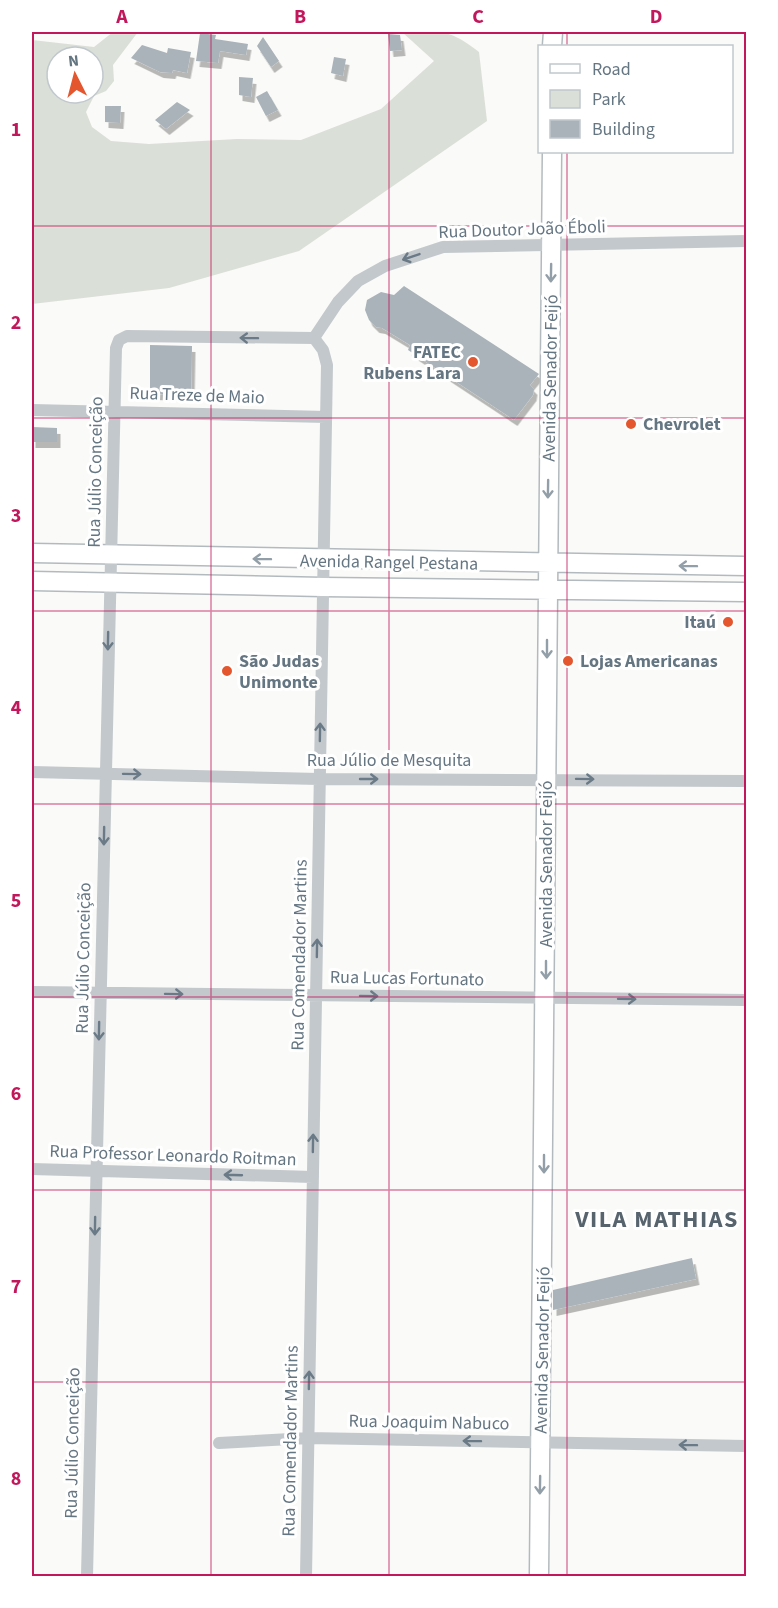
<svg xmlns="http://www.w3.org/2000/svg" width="778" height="1608" font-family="'Source Sans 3',sans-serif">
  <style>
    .green { fill: #dadfd7; fill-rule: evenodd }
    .building { fill: #aab3b9; filter: url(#shadow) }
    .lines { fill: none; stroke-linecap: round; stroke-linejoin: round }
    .secondary-casing { stroke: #b3babf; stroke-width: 21 }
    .street { stroke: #c3c8cc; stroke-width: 12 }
    .secondary { stroke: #fff; stroke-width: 18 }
    .oneway { stroke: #6a7a87 }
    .oneway2 { stroke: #939fa8 }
    .grid { fill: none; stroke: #c2185b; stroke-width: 1.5; stroke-opacity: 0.55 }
    .poi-dot { fill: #e4572e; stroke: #fff; stroke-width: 2 }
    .labels { text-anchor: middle; stroke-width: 6; stroke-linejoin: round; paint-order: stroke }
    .street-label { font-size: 18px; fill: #657683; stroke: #fff }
    .poi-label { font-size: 18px; font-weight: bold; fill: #657683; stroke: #fff; text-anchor: start }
    .district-label { font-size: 24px; font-weight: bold; letter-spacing: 1.5px; fill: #57646e; stroke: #fff }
    .neatline { fill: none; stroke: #c2185b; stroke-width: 2 }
    .grid-label { font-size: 20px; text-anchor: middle; font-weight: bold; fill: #c2185b }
  </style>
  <defs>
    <filter id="shadow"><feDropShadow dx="3.5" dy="6" stdDeviation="0" flood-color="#0004"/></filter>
  </defs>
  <rect width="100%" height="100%" fill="#fafaf8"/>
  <!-- green -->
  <path class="green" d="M113,32H138L113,65L114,81L106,91L94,96L86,112L92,127L111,141L149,144L237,139L301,140L381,109L434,61L402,32C440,31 448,28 479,52L487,121L299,251L169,288L32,304V40L94,47ZM57,57H93V93H57Z"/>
  <!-- building -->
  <path class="building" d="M200,33L216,35L215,39L248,44L246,55L220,51L218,63L196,61Z
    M388,34L400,35L402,50L390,51Z
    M263,37L279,61L271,67L257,46Z
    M142,45L167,53L168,48L191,52L187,73L173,70L172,73L160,72L131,58Z
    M334,57L346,59L343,76L331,73Z
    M239,77L253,78L251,97L239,95Z
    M267,91L278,110L266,116L256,97Z
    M177,102L190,110L166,129L155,120Z
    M105,106H121L120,123L105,122Z
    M404,286L539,374L530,385L534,389L533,395L514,420L408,350L410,345L382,328L376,327L369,320L365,310L367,300L381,292L394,295Z
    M150,345L192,346L191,395L150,394Z
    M32,427L57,428V442H32Z
    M692,1258L696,1279L553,1310V1290Z"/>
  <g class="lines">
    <defs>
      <path id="secondary" d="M552,46L553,32
        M32,553L746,566
        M32,581L323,587L746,592
        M539,1576L552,152"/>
    </defs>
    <!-- secondary casing -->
    <use href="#secondary" class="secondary-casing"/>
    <!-- street -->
    <path class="street" d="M32,410L326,417
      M32,772L319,779L746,781
      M32,992L746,1000
      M32,1169L313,1177
      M219,1443L308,1438L746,1446
      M87,1576L116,348L119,340L127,336L314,338L338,302L358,281L385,266L443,247L746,241
      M306,1576L327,365L323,350L314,338"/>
    <!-- secondary -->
    <use href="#secondary" class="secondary"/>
  </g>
  <!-- one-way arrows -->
  <defs><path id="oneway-shaft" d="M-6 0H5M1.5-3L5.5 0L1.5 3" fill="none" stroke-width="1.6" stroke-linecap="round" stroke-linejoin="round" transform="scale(1.5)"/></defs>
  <g class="oneway">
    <use href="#oneway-shaft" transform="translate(411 257) rotate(161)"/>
    <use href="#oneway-shaft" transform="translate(249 338) rotate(-179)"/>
    <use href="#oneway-shaft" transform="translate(108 641) rotate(91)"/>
    <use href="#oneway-shaft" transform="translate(320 732) rotate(-89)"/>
    <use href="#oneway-shaft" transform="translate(132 774) rotate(1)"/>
    <use href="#oneway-shaft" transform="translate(369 779)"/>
    <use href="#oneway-shaft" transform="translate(585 779) rotate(1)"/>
    <use href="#oneway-shaft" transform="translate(104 836) rotate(91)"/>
    <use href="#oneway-shaft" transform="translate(317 948) rotate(-89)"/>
    <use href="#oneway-shaft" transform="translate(174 994) rotate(1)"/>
    <use href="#oneway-shaft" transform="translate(369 996) rotate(1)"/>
    <use href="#oneway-shaft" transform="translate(627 999) rotate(1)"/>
    <use href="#oneway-shaft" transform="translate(99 1031) rotate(91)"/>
    <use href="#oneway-shaft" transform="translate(313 1143) rotate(-89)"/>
    <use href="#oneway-shaft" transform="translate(233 1175) rotate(-178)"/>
    <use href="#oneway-shaft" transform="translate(95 1226) rotate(91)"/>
    <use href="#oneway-shaft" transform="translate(309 1380) rotate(-89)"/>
    <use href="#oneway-shaft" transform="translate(472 1441) rotate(-179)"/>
    <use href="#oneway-shaft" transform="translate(688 1445) rotate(-179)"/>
  </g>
  <g class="oneway2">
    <use href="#oneway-shaft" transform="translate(551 273) rotate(91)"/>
    <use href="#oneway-shaft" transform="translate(548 489) rotate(91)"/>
    <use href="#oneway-shaft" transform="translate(262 559) rotate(-179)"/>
    <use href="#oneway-shaft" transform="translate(688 566) rotate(-179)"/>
    <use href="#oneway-shaft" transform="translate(547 649) rotate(90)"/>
    <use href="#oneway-shaft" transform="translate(546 970) rotate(90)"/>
    <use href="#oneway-shaft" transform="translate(544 1164) rotate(90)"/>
    <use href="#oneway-shaft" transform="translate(540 1485) rotate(91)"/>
  </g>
  <!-- grid -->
  <path class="grid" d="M211,32V1576M389,32V1576M567,32V46M567,152V1576M32,226H746M32,418H746M32,611H746M32,804H746M32,997H746M32,1190H746M32,1382H746"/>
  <!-- markers -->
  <g class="poi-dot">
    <circle cx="473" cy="362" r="6"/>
    <circle cx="631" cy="424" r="6"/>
    <circle cx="728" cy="622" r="6"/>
    <circle cx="568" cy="661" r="6"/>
    <circle cx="227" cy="671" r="6"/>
  </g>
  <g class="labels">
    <!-- street labels -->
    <g class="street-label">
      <text transform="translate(522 229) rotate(-2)" y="6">Rua Doutor João Éboli</text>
      <text transform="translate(550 378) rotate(-89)" y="6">Avenida Senador Feijó</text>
      <text transform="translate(197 395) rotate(2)" y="6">Rua Treze de Maio</text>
      <text transform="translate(95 472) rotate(-89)" y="6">Rua Júlio Conceição</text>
      <text transform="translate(389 562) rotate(1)" y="6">Avenida Rangel Pestana</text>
      <text x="389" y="766">Rua Júlio de Mesquita</text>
      <text transform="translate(546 864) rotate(-90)" y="6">Avenida Senador Feijó</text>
      <text transform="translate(299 955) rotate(-89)" y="6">Rua Comendador Martins</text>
      <text transform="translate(83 958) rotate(-89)" y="6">Rua Júlio Conceição</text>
      <text transform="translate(407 978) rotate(1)" y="6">Rua Lucas Fortunato</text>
      <text transform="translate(173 1155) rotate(2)" y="6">Rua Professor Leonardo Roitman</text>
      <text transform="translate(542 1350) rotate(-89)" y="6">Avenida Senador Feijó</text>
      <text transform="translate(429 1422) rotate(1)" y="6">Rua Joaquim Nabuco</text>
      <text transform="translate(290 1441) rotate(-89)" y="6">Rua Comendador Martins</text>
      <text transform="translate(72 1443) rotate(-89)" y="6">Rua Júlio Conceição</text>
    </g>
    <!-- poi labels -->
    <g class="poi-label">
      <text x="461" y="358" text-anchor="end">FATEC<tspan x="461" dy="21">Rubens Lara</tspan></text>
      <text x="643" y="430">Chevrolet</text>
      <text x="716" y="628" text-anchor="end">Itaú</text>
      <text x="239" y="667">São Judas<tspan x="239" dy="21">Unimonte</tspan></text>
      <text x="580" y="667">Lojas Americanas</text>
    </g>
    <!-- district labels -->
    <g class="district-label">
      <text x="657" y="1227">VILA MATHIAS</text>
    </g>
  </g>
  <!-- border -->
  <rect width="778" height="1608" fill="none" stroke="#ffffff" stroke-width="66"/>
  <!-- legend -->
  <rect x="538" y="45" width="195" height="108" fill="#ffffff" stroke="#c1c8cd" stroke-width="1.5"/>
  <rect x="550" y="64" width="30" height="9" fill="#ffffff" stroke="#c1c8cd" stroke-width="1.5"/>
  <text x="592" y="75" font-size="18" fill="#657683">Road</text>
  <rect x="550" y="90" width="30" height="18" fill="#dadfd7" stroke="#c1c8cd" stroke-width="1.5"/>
  <text x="592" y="105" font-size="18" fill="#657683">Park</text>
  <rect x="550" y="120" width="30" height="18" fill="#aab3b9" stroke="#c1c8cd" stroke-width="1.5"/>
  <text x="592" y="135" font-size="18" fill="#657683">Building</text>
  <!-- north arrow -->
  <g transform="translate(75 75) rotate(354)"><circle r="28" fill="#ffffff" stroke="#c1c8cd" stroke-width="1.5"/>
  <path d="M0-4.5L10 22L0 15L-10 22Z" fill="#e4572e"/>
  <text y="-9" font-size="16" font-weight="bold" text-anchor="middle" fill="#657683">N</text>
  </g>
  <rect x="33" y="33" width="712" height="1542" class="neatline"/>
  <g class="grid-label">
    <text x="122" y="23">A</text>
    <text x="300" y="23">B</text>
    <text x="478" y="23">C</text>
    <text x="656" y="23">D</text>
    <text x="16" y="136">1</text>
    <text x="16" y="329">2</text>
    <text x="16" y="522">3</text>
    <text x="16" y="714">4</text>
    <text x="16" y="907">5</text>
    <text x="16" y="1100">6</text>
    <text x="16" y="1293">7</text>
    <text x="16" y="1485">8</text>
  </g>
</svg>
